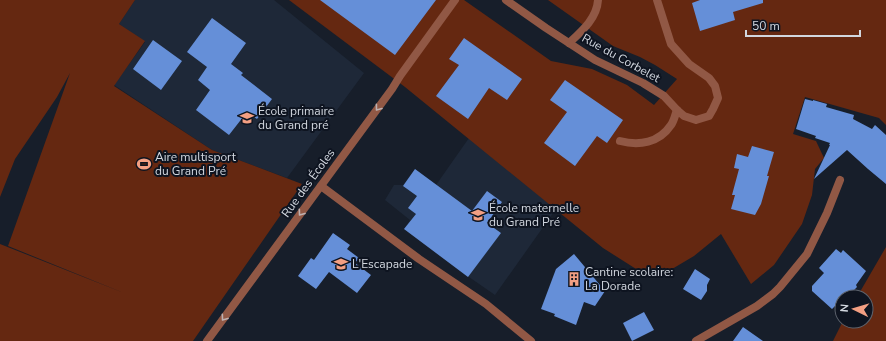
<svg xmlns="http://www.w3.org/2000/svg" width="886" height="341" font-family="'Nunito Sans',sans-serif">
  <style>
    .built { fill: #1e2838 }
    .green { fill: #652811 }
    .building { fill: #658fd8 }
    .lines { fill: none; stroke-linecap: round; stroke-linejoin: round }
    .lane { stroke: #915845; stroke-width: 8 }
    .street { stroke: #915845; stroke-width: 8 }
    .oneway { stroke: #beb1b1 }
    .labels { text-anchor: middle; stroke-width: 4; stroke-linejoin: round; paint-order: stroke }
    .street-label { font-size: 12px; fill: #d2d7df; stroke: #0e1420 }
    .poi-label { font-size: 12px; fill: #d2d7df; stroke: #0e1420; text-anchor: start }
  </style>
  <rect width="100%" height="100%" fill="#171e2a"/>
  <!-- built -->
  <path class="built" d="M135,0H274L364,73L287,178L212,150L114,85L145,42L119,24Z
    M469,138L556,209L495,295L469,277L404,229L410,220L385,200L394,185H403L415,169L436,185Z"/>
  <!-- green -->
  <path class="green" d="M0,0H135L119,24L145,41L114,86L212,150L302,184L193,341H0V244L124,293L8,246L70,73L57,97L15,159L0,197Z
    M289,0H464L551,61L592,69L627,85L654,105L677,79L655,65L640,57L613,46L548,0H886V125L879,118L805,97L793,134L816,141L824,158L815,169L812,195L802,224L774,265L751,284L721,234L694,256L667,272L644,274L603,248L405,87Z
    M886,247V341H833L843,321H866V297H857Z"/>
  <!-- building -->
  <path class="building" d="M320,0H436L395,55Z
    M700,0H763V3L733,12L735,20L700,31L692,3Z
    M212,18L246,43L231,64L243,73L241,75L272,99L257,119L247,112L229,135L196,110L210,90L198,80L207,67L187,52Z
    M464,38L522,79L507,100L489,88L468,119L436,96L459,65L449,59Z
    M153,40L182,61L161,90L133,69Z
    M565,80L623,120L607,143L597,136L575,166L544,143L567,112L550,100Z
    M805,99L813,101V100L827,104L826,107L854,115L853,119L872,129L875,125L886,135V184L868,169L847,150L814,179L830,145H829L830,143L815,138L816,136L796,129Z
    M752,146L774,152L767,176H769L761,204L755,215L731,209L735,195H732L739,169L734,168L737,154L748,157Z
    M415,169L472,211L487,191L502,202L487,223L501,233L468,277L404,229L416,214L408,208L417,196L403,186Z
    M333,233L350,245L347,249L359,258L355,263L371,275L357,293L329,272L316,289L298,276L311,258L314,260Z
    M836,249L841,253L843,250L866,271L856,285L857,287L847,297H842V299L832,309L812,291V286L824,273L819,268Z
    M574,254L605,291L595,306L584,302L576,325L554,316L555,314L541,309L556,269Z
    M695,269L710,279L707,285V291L701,300L683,289Z
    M644,312L654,330L632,341L623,323Z
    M743,327L763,341H733Z"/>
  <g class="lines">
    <!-- lane -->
    <path class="lane" d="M569,43C582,31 597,18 598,0
      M620,141C639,146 659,143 671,125C674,121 675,115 677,110
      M321,186L419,259L486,304L531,341"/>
    <!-- street -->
    <path class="street" d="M506,0L546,28L595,60L643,83L664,96L677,110L684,116L696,120L709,116L713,109L718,98L715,86L709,78L689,64L671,44L657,0
      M207,341L392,89L400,76L455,0
      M696,341L757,306L773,294L780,287L807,254L827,213L840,180"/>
  </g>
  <!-- one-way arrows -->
  <defs><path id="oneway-chevron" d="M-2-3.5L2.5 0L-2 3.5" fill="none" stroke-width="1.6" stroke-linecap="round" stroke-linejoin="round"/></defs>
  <g class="oneway">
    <use href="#oneway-chevron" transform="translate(378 108) rotate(127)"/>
    <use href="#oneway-chevron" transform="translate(301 213) rotate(126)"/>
    <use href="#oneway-chevron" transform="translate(224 318) rotate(126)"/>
  </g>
  <!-- icons -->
  <defs>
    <symbol id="school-bare" viewBox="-9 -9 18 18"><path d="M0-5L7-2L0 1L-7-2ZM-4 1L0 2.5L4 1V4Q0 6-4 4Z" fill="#f39f83" stroke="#0e1420" stroke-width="2.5" paint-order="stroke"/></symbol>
    <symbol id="stadium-bare" viewBox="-9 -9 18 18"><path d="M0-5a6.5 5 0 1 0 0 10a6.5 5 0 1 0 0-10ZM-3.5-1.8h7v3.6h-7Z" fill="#f39f83" stroke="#0e1420" stroke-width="2.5" paint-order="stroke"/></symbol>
    <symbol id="building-bare" viewBox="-9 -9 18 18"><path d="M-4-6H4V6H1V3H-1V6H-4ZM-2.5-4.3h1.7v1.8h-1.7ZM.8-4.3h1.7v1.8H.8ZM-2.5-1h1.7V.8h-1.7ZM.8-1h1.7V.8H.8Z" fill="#f39f83" stroke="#0e1420" stroke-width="2.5" paint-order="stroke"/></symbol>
  </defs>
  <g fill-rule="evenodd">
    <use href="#school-bare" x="237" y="108" width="20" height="20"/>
    <use href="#stadium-bare" x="134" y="154" width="20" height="20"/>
    <use href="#school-bare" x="468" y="205" width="20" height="20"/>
    <use href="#school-bare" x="331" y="254" width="20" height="20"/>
    <use href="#building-bare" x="564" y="269" width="20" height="20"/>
  </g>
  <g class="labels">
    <!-- street labels -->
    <g class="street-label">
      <text transform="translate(621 58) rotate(29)" y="4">Rue du Corbelet</text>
      <text transform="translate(308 183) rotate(-54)" y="4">Rue des Écoles</text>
    </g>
    <!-- poi labels -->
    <g class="poi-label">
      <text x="258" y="115">École primaire<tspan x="258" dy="14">du Grand pré</tspan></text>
      <text x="155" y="161">Aire multisport<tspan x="155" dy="14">du Grand Pré</tspan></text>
      <text x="489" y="212">École maternelle<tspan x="489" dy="14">du Grand Pré</tspan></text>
      <text x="352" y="268">L'Escapade</text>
      <text x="585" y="276">Cantine scolaire:<tspan x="585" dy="14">La Dorade</tspan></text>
    </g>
  </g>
  <!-- north arrow -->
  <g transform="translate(854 309) rotate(275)"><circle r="19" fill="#0e1420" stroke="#5c626c"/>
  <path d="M0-3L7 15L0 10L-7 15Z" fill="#f39f83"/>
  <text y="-6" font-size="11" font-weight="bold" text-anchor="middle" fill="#d2d7df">N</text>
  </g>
  <!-- scale -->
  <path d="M746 30v6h114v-6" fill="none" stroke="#d2d7df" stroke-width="2"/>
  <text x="752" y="30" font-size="12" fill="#d2d7df" stroke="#0e1420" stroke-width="3" paint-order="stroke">50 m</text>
</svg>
